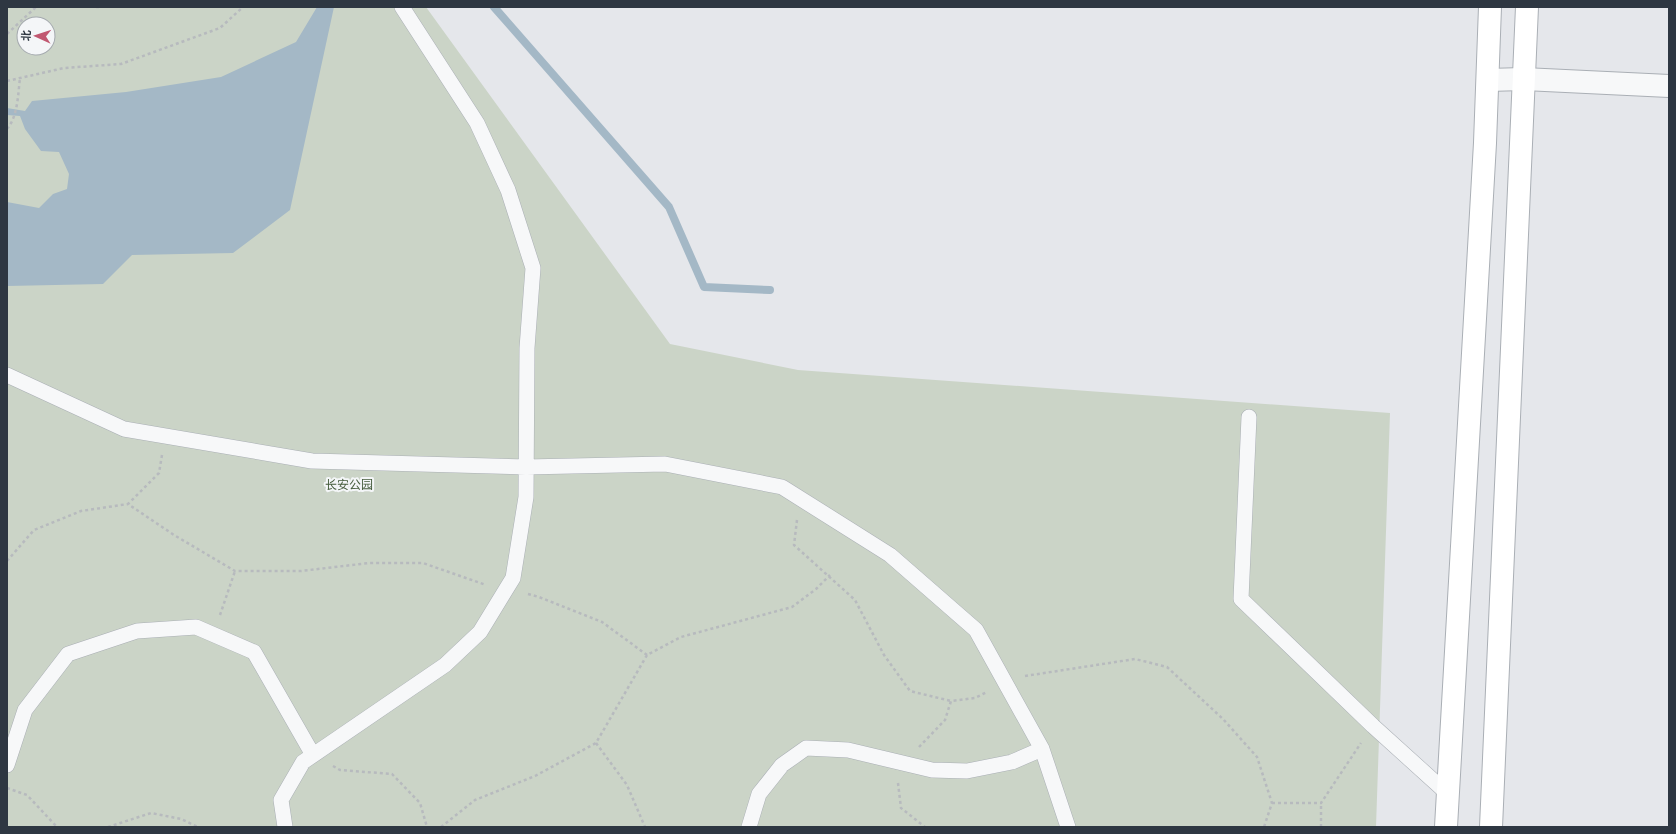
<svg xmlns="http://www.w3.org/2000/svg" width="1676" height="834" font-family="'Exo 2','Noto Sans SC',sans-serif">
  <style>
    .green { fill: #cbd4c7; fill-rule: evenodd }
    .water { fill: #a4b8c6 }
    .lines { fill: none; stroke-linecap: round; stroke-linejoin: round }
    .stream { stroke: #a4b8c6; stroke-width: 8 }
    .service-casing { stroke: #aaafb5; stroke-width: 16 }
    .tertiary-casing { stroke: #aaafb5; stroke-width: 24 }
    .secondary-casing { stroke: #aaafb5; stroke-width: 24 }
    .path { stroke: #b7babe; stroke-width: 2.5; stroke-dasharray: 3 3; stroke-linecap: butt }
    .service { stroke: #f7f8f9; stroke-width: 15 }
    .tertiary { stroke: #f7f8f9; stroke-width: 22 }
    .secondary { stroke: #fff; stroke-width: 22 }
    .labels { text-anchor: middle; stroke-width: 4; stroke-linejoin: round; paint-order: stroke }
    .park-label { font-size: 12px; fill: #455c3c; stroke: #f4f6f8 }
  </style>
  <rect width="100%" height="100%" fill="#e5e7eb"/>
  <!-- green -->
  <path class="green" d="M7,7H426L670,344L798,370L1390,413L1376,827H7ZM24,24H48V48H24Z"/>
  <!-- water -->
  <path class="water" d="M317,7H334L290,210L233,253L132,255L103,284L7,286V202L39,208L53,194L67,189L69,174L59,152L41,151L25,129L20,116L7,115V108L25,111L32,101L126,92L221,77L296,42Z"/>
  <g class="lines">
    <!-- stream -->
    <path class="stream" d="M494,7L669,207L704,287L770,290"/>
    <defs>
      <path id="service" d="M7,375L124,429L312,461L526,467L665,464L782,487L890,555L976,630L1042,749L1068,827
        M1249,417L1241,599L1373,726L1447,793
        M7,765L25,710L68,654L137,631L196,627L254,652L313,755
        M285,827L281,800L303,762L445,665L480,632L513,578L526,497L527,348L533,268L508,190L477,123L402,7
        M749,827L759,794L782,765L806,748L848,750L932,770L967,771L1012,762L1042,749"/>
      <path id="tertiary" d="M1488,80L1523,79L1669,86"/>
      <path id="secondary" d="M1446,827L1485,143L1490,7
        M1491,827L1527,7"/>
    </defs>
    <!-- service casing -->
    <use href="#service" class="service-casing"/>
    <!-- tertiary casing -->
    <use href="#tertiary" class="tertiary-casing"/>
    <!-- secondary casing -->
    <use href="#secondary" class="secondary-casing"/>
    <!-- path -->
    <path class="path" d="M96,7H102
      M7,34L36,7
      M7,81L64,68L121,64L220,28L243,7
      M7,129C18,116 18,94 20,78
      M162,455L159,473L128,504L174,535L235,571H301L369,563H423L486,585
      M797,520L794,545L855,600L884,655L910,691L951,701
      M7,561L34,530L81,511L128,504
      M528,594L539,597L602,622L647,655
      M220,615L235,571
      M1025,676L1135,659L1167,667L1223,719L1257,757L1272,803L1264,827
      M596,743L627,785L645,827
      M919,747L945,720L951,701L975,698L987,692
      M333,766L340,770L392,774L420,803L427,827
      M898,783L901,808L925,827
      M7,788L27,795L57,827
      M1272,803H1321L1361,743
      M108,827L151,813L181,819L198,827
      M441,827L475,800L535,776L596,743L647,655L681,637L792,607L816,589L830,575
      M1321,827V803"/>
    <!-- service -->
    <use href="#service" class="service"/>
    <!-- tertiary -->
    <use href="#tertiary" class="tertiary"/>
    <!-- secondary -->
    <use href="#secondary" class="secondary"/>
  </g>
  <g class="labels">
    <!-- park labels -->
    <g class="park-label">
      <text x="349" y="489">长安公园</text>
    </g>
  </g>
  <!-- border -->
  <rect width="1676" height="834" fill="none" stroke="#2e3742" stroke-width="16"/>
  <!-- north arrow -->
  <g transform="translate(36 36) rotate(273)"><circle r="19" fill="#f4f6f8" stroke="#a5aaaf"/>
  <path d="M0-3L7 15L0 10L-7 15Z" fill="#c15871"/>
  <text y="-6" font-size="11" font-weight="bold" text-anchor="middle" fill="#2e3742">北</text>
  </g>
</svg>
